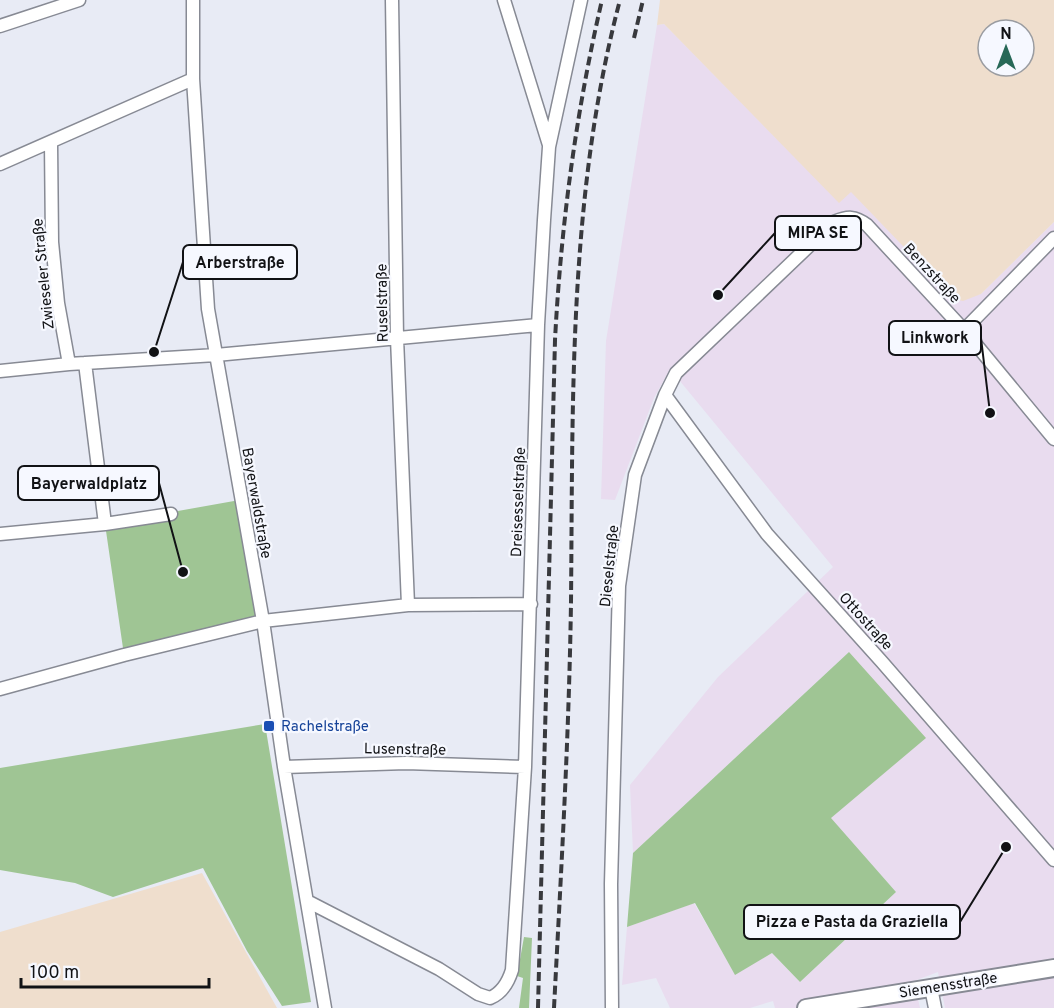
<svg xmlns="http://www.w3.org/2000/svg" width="1054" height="1008" font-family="Overpass,sans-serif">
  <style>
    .commercial { fill: #e9dcef }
    .industrial { fill: #efdecd; fill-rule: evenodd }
    .green { fill: #9fc594 }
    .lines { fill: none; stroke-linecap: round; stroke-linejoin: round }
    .minor-casing { stroke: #878a94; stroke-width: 15 }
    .secondary-casing { stroke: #878a94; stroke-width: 20 }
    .minor { stroke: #fff; stroke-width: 12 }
    .secondary { stroke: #fff; stroke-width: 16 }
    .rail { stroke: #38393d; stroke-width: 4; stroke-dasharray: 9 4.5; stroke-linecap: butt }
    .transit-dot { fill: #1a4fb4; stroke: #f6f8ff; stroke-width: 2 }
    .labels { text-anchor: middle; stroke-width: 4.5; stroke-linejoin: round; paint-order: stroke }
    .street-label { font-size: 15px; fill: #111215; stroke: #f6f8ff }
    .transit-label { font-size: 15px; fill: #164399; stroke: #f6f8ff; text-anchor: start }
    .leader { fill: none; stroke: #111215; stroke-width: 2 }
    .callout-dot { fill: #111215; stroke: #f6f8ff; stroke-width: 2 }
    .callout { fill: #f6f8ff; stroke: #111215; stroke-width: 2 }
    .callout-label { font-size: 16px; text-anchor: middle; font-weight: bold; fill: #111215 }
  </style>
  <rect width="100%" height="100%" fill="#e8ebf5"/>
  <!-- commercial -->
  <path class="commercial" d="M664,24L839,202L851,191L954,299L981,294L1054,222V1008H945L938,972L914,981L920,1008H775L773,1001L750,1008H670L656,978L622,985L627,927L694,903L735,974L772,953L800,982L896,892L830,818L849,652L633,853L630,785L718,677L833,567L670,369L654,398L615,500L601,499L606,341L657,25Z"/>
  <!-- industrial -->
  <path class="industrial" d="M660,0H1054V222L981,294L963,301L954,299L851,192L839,203L664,24L657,25ZM988,30H1024V66H988Z
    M202,873L277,1008H0V932Z"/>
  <!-- green -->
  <path class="green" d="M234,501L241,502L263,621L124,655L105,524Z
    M849,652L926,738L831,818L896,892L800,982L772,953L735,975L695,903L627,927L633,853Z
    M265,724L311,1002L282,1006L247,951L203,868L113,897L75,883L0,870V768Z
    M524,937L532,938L529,1008H519L523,978L517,976Z"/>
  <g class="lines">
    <defs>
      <path id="minor" d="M193,0V79L208,309L263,621L284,767L325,1008
        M392,0L397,338L408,605
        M504,0L549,145
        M0,26L79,0
        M51,143L52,242L58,303L69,364
        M0,164L193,79
        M964,330L1054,238
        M85,363L105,524
        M0,371L69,364L216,355L538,325
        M665,395L767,534L882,662L1054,860
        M0,534L105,524L171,514
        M0,689L124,655L263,621L408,605L531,604
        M284,767L406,763L525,767
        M307,901L439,969L478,994L490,998C502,993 508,983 512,970L525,767L538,325L544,220L549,147L581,0
        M931,988L935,1008
        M612,1008L611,884L619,586L635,475L665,395L676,373L834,222C848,216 855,216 867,225L964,330L1054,439"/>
      <path id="secondary" d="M806,1008L1054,968"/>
    </defs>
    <!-- minor casing -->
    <use href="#minor" class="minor-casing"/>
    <!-- secondary casing -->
    <use href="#secondary" class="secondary-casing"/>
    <!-- minor -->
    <use href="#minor" class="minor"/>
    <!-- secondary -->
    <use href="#secondary" class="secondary"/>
    <!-- rail -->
    <path class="rail" d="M634,38L643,0
      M538,1008L555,340C561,225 576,112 602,0
      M554,1008C561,873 569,737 571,602C573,401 568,196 620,0"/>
  </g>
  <!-- markers -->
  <rect class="transit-dot" x="263" y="720" width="12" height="12" rx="3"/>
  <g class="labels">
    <!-- street labels -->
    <g class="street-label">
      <text transform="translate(932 273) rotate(47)" y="5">Benzstraße</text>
      <text transform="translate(43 274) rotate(-96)" y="5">Zwieseler Straße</text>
      <text transform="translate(382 303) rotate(-91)" y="5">Ruselstraße</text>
      <text transform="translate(518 502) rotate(-88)" y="5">Dreisesselstraße</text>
      <text transform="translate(257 503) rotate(80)" y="5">Bayerwaldstraße</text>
      <text transform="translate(609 566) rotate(-84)" y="5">Dieselstraße</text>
      <text transform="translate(866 621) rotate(48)" y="5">Ottostraße</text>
      <text transform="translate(405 749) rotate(1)" y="5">Lusenstraße</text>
      <text transform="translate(948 985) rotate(-9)" y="5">Siemensstraße</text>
    </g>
    <!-- transit labels -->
    <g class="transit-label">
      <text x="281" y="731">Rachelstraße</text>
    </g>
  </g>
  <!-- callouts -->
  <path class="leader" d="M718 295L775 233M154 352L183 262M990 413L981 338M183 572L159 483M1006 847L960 922"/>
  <g class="callout-dot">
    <circle cx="718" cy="295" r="6"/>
    <circle cx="154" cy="352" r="6"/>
    <circle cx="990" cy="413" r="6"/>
    <circle cx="183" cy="572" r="6"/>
    <circle cx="1006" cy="847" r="6"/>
  </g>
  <g class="callout">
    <rect x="775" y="216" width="86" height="34" rx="6"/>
    <rect x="183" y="245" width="114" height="34" rx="6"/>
    <rect x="889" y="321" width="92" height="34" rx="6"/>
    <rect x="18" y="466" width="141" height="34" rx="6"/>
    <rect x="744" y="905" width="216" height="34" rx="6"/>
  </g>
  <g class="callout-label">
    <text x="818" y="238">MIPA SE</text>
    <text x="240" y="268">Arberstraße</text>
    <text x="935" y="343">Linkwork</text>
    <text x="89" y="489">Bayerwaldplatz</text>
    <text x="852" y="927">Pizza e Pasta da Graziella</text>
  </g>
  <!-- north arrow -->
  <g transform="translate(1006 48)"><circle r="28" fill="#f6f8ff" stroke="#9a9ca1" stroke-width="1.5"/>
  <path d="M0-4.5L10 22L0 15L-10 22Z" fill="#276857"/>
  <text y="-9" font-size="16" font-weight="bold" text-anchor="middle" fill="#111215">N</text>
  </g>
  <!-- scale -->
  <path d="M21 978v9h188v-9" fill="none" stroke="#111215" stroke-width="3"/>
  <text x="30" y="978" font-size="18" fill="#111215" stroke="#f6f8ff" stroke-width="4.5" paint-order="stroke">100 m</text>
</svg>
